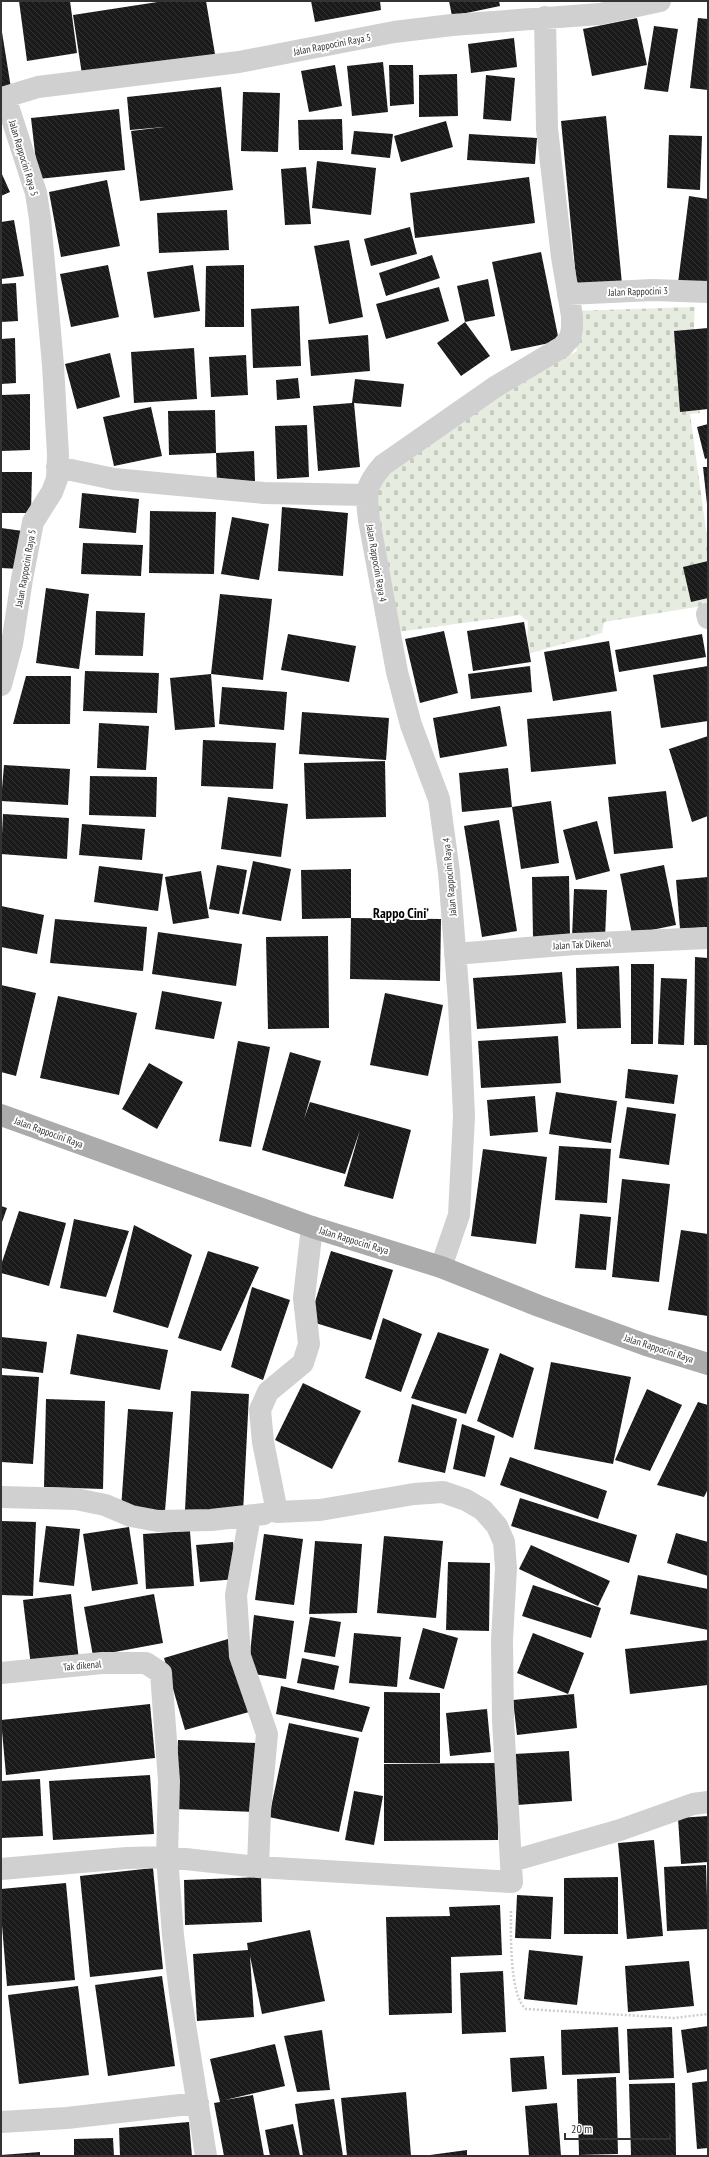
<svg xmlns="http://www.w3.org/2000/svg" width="709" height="2157" font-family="'PT Sans Narrow',sans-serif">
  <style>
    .cemetery { fill: url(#cemetery-stones) }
    .building { fill: url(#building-back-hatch) }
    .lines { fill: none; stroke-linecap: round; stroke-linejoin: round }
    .path { stroke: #cdcdcd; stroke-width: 2.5; stroke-dasharray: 2 2; stroke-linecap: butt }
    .minor { stroke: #d0d0d0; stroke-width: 22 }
    .major { stroke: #ababab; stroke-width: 22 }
    .labels { text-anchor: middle; stroke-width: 4; stroke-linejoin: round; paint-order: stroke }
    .street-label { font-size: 10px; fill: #333; stroke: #fff }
    .district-label { font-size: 14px; font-weight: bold; fill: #000; stroke: #fff }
  </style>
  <defs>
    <pattern id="cemetery-stones" width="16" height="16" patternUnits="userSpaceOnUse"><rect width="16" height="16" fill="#e6ecdf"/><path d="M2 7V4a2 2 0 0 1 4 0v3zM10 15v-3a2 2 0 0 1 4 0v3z" fill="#c6cbc0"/></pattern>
    <pattern id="building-back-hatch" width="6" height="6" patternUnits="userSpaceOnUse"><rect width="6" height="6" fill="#1a1a1a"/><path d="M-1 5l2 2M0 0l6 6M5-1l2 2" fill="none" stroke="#333"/></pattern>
  </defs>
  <rect width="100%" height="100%" fill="#fff"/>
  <!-- cemetery -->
  <path class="cemetery" d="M695,307L692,362L700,413L690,414L708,544V605L604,622L602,633L527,654L528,621L520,615L397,632L370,490L412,441L577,351L570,311Z"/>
  <!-- building -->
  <path class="building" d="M19,1H70L77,53L27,61Z
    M164,1H206L216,60L83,81L73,15Z
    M311,1H380L381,10L315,22Z
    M449,1H499L500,6L452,16Z
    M637,18L647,65L592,76L583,29Z
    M698,18L708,19V90L690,88Z
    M1,26L11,88L1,90Z
    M654,26L678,29L668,92L644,89Z
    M514,38L517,67L471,73L468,44Z
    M383,62L388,112L352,116L347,66Z
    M335,65L342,106L309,112L301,71Z
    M389,65H413L414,104L390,106Z
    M457,74L458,116L419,117V75Z
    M486,75L515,78L511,121L483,119Z
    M221,87L233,190L140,201L131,131L164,127L130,130L127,97Z
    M243,92L280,93L278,152L241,151Z
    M119,109L125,170L38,179L31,118Z
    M606,116L622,284L577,289L561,121Z
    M342,119L343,150H299L298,120Z
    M446,121L453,147L401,162L394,136Z
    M354,131L393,134L390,158L351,154Z
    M469,134L537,138L535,164L467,160Z
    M669,135L702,136L700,190L667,188Z
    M317,161L376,168L371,215L312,208Z
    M306,167L311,224L285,225L281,169Z
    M1,172L10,192L1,196Z
    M529,177L535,223L415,238L410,193Z
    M107,180L120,246L61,257L49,192Z
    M689,196L708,199V284L678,283Z
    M227,210L229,250L159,253L157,213Z
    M14,220L24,276L1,279V222Z
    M410,227L417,254L371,266L364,239Z
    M349,240L363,317L329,324L314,246Z
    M541,252L559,341L511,351L492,262Z
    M432,255L440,278L386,296L379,273Z
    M108,265L119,317L71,327L60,274Z
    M193,265L200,311L154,318L147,272Z
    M244,265V327H205L206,266Z
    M488,279L495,316L465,322L457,286Z
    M16,283L18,321L1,322V284Z
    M439,287L449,321L386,339L376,304Z
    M299,306L301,366L253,368L251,309Z
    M465,322L490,356L461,376L437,343Z
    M708,328V409L680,412L674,331Z
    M368,335L370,371L311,376L308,340Z
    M15,338L16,383L1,384V339Z
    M194,348L197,399L134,403L131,352Z
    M110,353L120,397L77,409L65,364Z
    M246,355L248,395L211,397L209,357Z
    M298,378L300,398L277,400L276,380Z
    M355,379L404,384L401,407L354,403L360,467L318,471L313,406L352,403Z
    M30,394V450L1,451V395Z
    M151,407L162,456L114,466L103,417Z
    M215,410L216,453L254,451L255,481L217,484L216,453L169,455L168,411Z
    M708,424V458L705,459L697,427Z
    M307,425L309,477L277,479L275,426Z
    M703,467H708V504H707Z
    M1,472H32L31,513H1Z
    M82,493L139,499L136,533L79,528Z
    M282,507L348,513L343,576L278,571Z
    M150,511L216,512L214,574L149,573Z
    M232,517L269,524L259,580L221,574Z
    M1,528L23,531L20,569L1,568Z
    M83,543L143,545L141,576L81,574Z
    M708,561V598L691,602L683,567Z
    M46,588L89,594L79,669L36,663Z
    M220,594L272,599L263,680L211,674L215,727L175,730L170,678L211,674Z
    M96,611L145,613L143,656L95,655Z
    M524,622L531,662L473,671L467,631Z
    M444,631L458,693L420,703L405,639Z
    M288,634L356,646L349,682L281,670Z
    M702,634L706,657L619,672L615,650Z
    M609,641L617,691L553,701L544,652Z
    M530,666L532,692L471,699L468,674Z
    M708,666V721L661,728L653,675Z
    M85,671L159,673L157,713L83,711Z
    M26,676H71L70,724H13Z
    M222,687L287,692L284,730L219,724Z
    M500,706L507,746L440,758L433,718Z
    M611,711L616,764L531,772L527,719Z
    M302,712L389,718L386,760L299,754Z
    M99,723L149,726L146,770L97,768Z
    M708,736V816L692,822L669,749Z
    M203,740L276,743L273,789L201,786Z
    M385,761L386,817L306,819L304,763Z
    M4,765L70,769L68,805L1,801Z
    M508,768L512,807L462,812L459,773Z
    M90,776L157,777L156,817L89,815Z
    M666,791L673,848L614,854L608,797Z
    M228,797L288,804L281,857L221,849Z
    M551,801L559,863L521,869L512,807Z
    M3,814L69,818L67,859L1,854Z
    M499,820L517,931L482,937L464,826Z
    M597,821L610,871L576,880L563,830Z
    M82,824L145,829L142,860L79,855Z
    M253,861L291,869L281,921L242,914Z
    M217,865L247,870L239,914L209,909Z
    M664,865L676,925L632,934L620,874Z
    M99,866L163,874L158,911L94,902Z
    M351,869V918L302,919L301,870Z
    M201,871L209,918L173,924L165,877Z
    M569,876L570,937L533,938L532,877Z
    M708,877V927L680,929L676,880Z
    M574,889L607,890L605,939L572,937Z
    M1,906L44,915L37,954L1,947Z
    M351,918L441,919L440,981L350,979Z
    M55,919L147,927L143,971L50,963Z
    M158,932L242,944L236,986L152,974Z
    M328,936L329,1028L268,1029L266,937Z
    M695,957L708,958V1045H694Z
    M631,964H654L653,1044H631Z
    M619,966L621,1028L577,1029L576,968Z
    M562,972L566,1023L477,1029L473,978Z
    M661,978L687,979L684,1045L658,1044Z
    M1,985L36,993L16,1076L1,1072Z
    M162,991L222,1002L214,1039L155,1029Z
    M385,993L443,1005L428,1076L370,1065Z
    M58,996L137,1013L119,1095L40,1078Z
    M558,1036L561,1083L481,1088L478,1041Z
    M238,1041L270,1047L251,1147L219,1141Z
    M290,1052L321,1061L304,1119L310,1102L411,1130L393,1199L344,1186L360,1130L345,1174L262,1150Z
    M149,1063L183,1082L157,1129L122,1109Z
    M628,1069L678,1075L674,1104L625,1098Z
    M556,1092L617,1101L611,1143L549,1134Z
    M535,1096L538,1132L490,1136L487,1100Z
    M627,1107L676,1114L669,1165L619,1158Z
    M559,1146L611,1149L607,1203L555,1200Z
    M483,1149L547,1157L536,1244L471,1236Z
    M622,1179L670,1184L659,1282L612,1277Z
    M1,1206L7,1208L1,1225Z
    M19,1211L66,1223L49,1286L1,1273V1265Z
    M580,1214L611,1217L606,1270L575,1268Z
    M74,1219L129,1231L106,1297L60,1288Z
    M134,1225L192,1255L168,1328L113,1312Z
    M681,1230L708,1234V1316L668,1310Z
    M208,1251L259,1267L221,1351L178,1338Z
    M331,1251L393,1270L371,1340L309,1321Z
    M252,1287L290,1300L263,1380L231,1367Z
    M383,1318L422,1334L401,1392L365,1378Z
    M438,1332L489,1349L466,1414L411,1398Z
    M77,1334L168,1350L160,1390L70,1374Z
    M1,1337L47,1342L43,1373L1,1368Z
    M500,1353L534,1368L513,1438L477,1421Z
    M551,1362L631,1377L613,1464L534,1449Z
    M1,1375L39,1377L33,1464L1,1462Z
    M303,1383L361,1411L332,1469L275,1440Z
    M647,1389L682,1405L650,1471L615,1460Z
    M191,1391L249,1394L243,1513L185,1510Z
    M46,1399L105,1401L103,1489L44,1487Z
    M698,1402L708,1405V1489L704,1497L657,1485Z
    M412,1404L457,1419L445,1473L398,1462Z
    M128,1409L173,1412L165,1511L121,1509Z
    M462,1424L495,1436L485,1477L453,1469Z
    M510,1457L607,1491L598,1519L500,1485Z
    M520,1498L637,1535L629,1563L511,1526Z
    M1,1521L36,1522L33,1596L1,1595Z
    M46,1526L80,1529L74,1586L39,1582Z
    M129,1527L138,1584L92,1591L83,1534Z
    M190,1531L194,1586L146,1589L143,1534Z
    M676,1533L708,1542V1576L667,1563Z
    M264,1534L303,1539L294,1605L255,1600Z
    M384,1536L443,1541L436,1618L377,1613Z
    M315,1541L362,1544L357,1613L309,1614Z
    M233,1542L237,1579L200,1582L196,1545Z
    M531,1545L610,1581L598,1606L519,1569Z
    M448,1562L490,1563L489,1631L446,1630Z
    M638,1575L708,1589V1630L630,1614Z
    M533,1585L601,1608L591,1638L522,1616Z
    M71,1594L79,1660L31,1666L23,1600Z
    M154,1594L163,1643L93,1656L84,1607Z
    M254,1615L294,1621L286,1679L248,1673Z
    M310,1617L341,1622L335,1657L304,1652Z
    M423,1628L458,1638L444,1689L409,1679Z
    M354,1633L401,1637L397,1687L349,1683Z
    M533,1633L584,1653L568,1694L517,1673Z
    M228,1639L249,1712L185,1730L164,1658Z
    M708,1640V1685L630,1694L625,1649Z
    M302,1658L339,1666L334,1690L297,1683Z
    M281,1686L370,1707L362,1732L276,1714Z
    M384,1692L440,1693V1763H384Z
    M574,1694L577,1728L517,1735L513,1700Z
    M150,1704L155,1758L6,1775L1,1720Z
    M487,1709L491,1752L450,1756L446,1713Z
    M289,1723L359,1738L339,1832L269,1817Z
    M178,1740L259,1743L256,1812L175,1809Z
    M569,1751L572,1801L517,1805L514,1754Z
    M498,1763V1840L384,1841V1764Z
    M150,1775L154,1834L53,1840L49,1781Z
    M40,1779L43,1836L1,1838V1781Z
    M354,1791L383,1796L374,1845L345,1840Z
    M708,1816V1862L681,1864L678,1818Z
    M654,1840L663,1936L627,1939L618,1843Z
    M706,1865L708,1929L667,1931L664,1867Z
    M153,1868L163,1969L90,1977L80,1876Z
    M261,1877L262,1922L185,1925L184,1880Z
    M618,1877V1934H564V1878Z
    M66,1883L75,1980L7,1986L1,1913V1889Z
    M517,1895L553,1897L551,1939L515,1938Z
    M500,1905L502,1955L451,1957L452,2013L389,2015L386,1917L450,1916L449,1907Z
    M310,1930L325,2001L262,2014L250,1956L254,2017L197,2021L193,1954L248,1950L247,1943Z
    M529,1950L583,1956L577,2005L524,1999Z
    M689,1961L694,2006L628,2012L625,1966Z
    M503,1971L506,2032L462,2034L460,1973Z
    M162,1976L175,2066L108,2076L95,1985Z
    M78,1986L89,2075L19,2084L8,1995Z
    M708,2026V2069L687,2073L681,2030Z
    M618,2027L620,2073L562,2075L561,2030Z
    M672,2027L674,2078L629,2080L627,2029Z
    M322,2030L330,2090L297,2092L284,2036Z
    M275,2044L285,2086L225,2100L253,2095L264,2156H224L214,2103L220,2102L210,2059Z
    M544,2056L547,2089L512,2092L510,2058Z
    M616,2077L618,2154L579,2155L577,2079Z
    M708,2081V2148L697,2149L692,2083Z
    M675,2083L676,2156H631L629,2084Z
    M406,2092L411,2156H347L341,2098Z
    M334,2099L343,2156H303L295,2104Z
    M557,2103L561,2156H529L525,2106Z
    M189,2122L192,2156H120L119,2128Z
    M293,2124L300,2156H270L265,2130Z
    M113,2138L114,2156H74V2139Z
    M467,2150V2156H430V2155Z
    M40,2152V2156H1V2155Z"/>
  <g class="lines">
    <!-- path -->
    <path class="path" d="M511,1911C511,1932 509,1996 526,2009L674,2018L708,2014"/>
    <!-- minor -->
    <path class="minor" d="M568,294L653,290L708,292
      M57,467L114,479L264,493L367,495
      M707,614L708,618
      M1,685L12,644L22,579L33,522L52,492L57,479L58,455L53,365L40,219L36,193L5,97L38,87L239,62L394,32L452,25L600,14L660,1
      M455,954L575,944L708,938
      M441,1267L459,1215L464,1116L459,1002L449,872L439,799L411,725L397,672L369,520C366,492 364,487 383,465L495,387L562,347L570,338L572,329V316L562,257L547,129L545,17
      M1,1497L76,1499L105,1505L131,1516L158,1521L211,1520L264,1514
      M250,1516L236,1595L240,1656L267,1734L260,1811L258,1867
      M1,1673L102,1663H146L161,1673L169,1781L167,1857L173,1935L180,1993L206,2156
      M512,1861L620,1830L693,1804L708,1802
      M1,1869L127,1858L167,1857L258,1867L512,1882L503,1720L502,1640L506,1568L504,1542L497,1526L483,1510L466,1500L443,1492L414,1494L320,1510L277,1512L263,1442L260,1410L268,1392L303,1363L309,1344L304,1298L312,1227
      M1,2122L67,2118L198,2103"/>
    <!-- major -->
    <path class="major" d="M1,1115L312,1227L441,1267L539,1306L646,1345L708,1364"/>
  </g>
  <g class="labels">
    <!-- street labels -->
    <g class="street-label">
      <text transform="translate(332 44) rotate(-11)" y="4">Jalan Rappocini Raya 5</text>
      <text transform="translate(24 158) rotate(73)" y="4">Jalan Rappocini Raya 5</text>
      <text transform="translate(638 291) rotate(-2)" y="4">Jalan Rappocini 3</text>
      <text transform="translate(377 563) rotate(80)" y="4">Jalan Rappocini Raya 4</text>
      <text transform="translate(25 568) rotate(-80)" y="4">Jalan Rappocini Raya 5</text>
      <text transform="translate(449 877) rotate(-95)" y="4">Jalan Rappocini Raya 4</text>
      <text transform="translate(582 944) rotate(-3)" y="4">Jalan Tak Dikenal</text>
      <text transform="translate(49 1132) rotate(20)" y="4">Jalan Rappocini Raya</text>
      <text transform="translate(354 1240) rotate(17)" y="4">Jalan Rappocini Raya</text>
      <text transform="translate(659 1348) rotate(18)" y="4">Jalan Rappocini Raya</text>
      <text transform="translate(82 1665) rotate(-5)" y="4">Tak dikenal</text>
    </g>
    <!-- district labels -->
    <g class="district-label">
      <text x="401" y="918">Rappo Ciniʼ</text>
    </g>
  </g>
  <!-- border -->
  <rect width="709" height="2157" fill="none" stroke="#333333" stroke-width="4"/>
  <!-- scale -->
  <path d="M565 2133v6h105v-6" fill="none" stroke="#333333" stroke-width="2"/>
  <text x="571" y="2133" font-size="12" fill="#333333" stroke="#ffffff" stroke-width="3" paint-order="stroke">20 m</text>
</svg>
